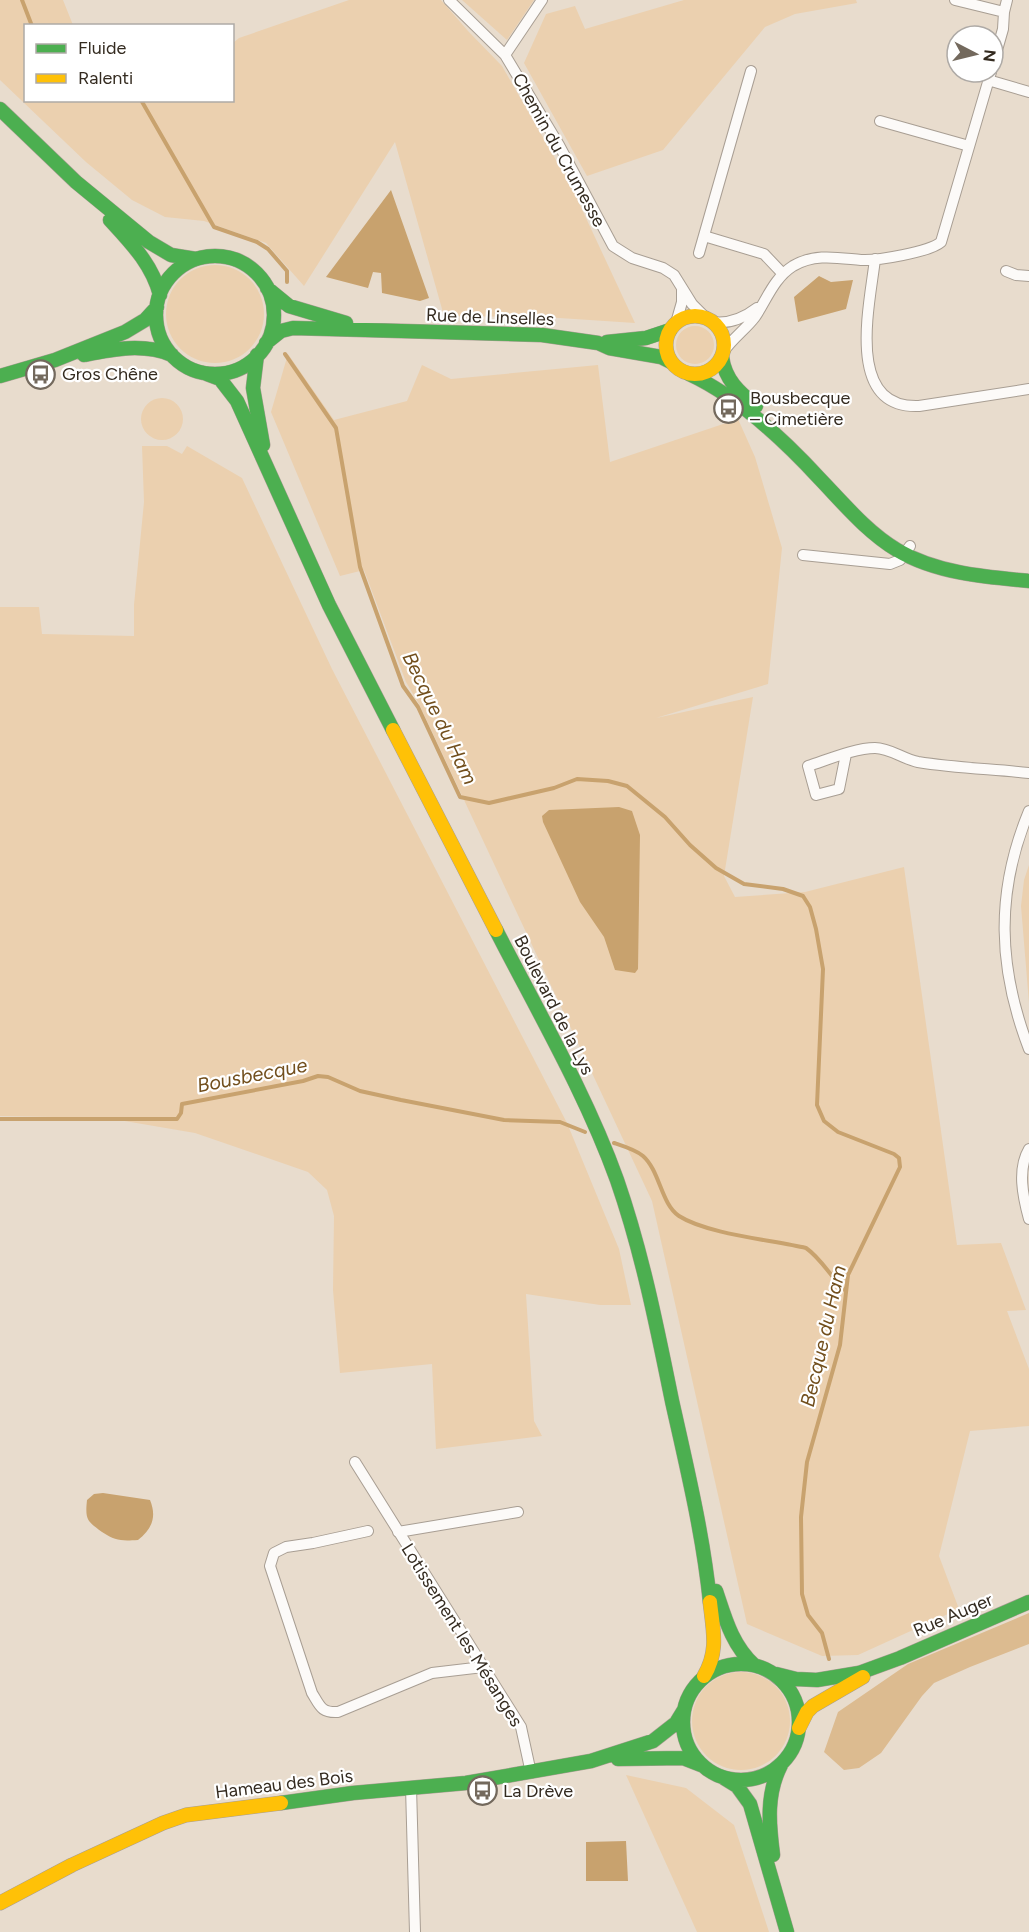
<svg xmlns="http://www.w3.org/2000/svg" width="1029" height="1932" font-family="Figtree,sans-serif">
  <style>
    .green { fill: #ebd0af }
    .forest { fill: #dcbb90 }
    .water { fill: #c8a26e }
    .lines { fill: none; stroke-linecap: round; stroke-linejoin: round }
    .stream { stroke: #c8a26e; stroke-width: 4 }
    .street-casing { stroke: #a89e93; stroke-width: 12 }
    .fast-casing { stroke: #a89e93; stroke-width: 15 }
    .slow-casing { stroke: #a89e93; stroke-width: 15 }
    .street { stroke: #fcfaf8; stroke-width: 10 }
    .fast { stroke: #4caf50; stroke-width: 14 }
    .slow { stroke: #ffc107; stroke-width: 14 }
    .labels { text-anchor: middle; stroke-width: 4.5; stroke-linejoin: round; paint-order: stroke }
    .street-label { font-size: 18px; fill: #342b20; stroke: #fff }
    .poi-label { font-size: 18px; fill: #342b20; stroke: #fff; text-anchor: start }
    .water-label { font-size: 20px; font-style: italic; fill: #724f1d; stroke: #fff }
  </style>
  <rect width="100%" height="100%" fill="#e8dccd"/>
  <!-- green -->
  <path class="green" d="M0,0H63L73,25L26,26V100H232L233,43L239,38L349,0H441L468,31L502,66L572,188L635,323L544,317L444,316L395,142L304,286L266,243L204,221L165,217L132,200L86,162L0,80Z
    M462,0H534L507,40Z
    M684,0H856L857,3L795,14L765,27L663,150L587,176L524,63L546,14L575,6L585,29Z
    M166 314a49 49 0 1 1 98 0a49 49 0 1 1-98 0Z
    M676 345a19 19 0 1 1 38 0a19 19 0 1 1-38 0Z
    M288,354L334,420L407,401L422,365L451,379L598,365L610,462L738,419L755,457L782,548L768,684L656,718L753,697L724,876L735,897L805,892L904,867L957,1245L1001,1243L1026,1310L1007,1311L1029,1369V1426L970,1431L939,1556L959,1609L858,1655L822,1656L747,1624L652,1201L419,704L406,682L364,570L340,576L271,412Z
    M141 419a21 21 0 1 1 42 0a21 21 0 1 1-42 0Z
    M142,446H167L182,454L187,446L242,478L332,669L567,1123L619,1249L631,1305H600L526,1294L534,1421L542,1436L436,1449L432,1364L340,1373L333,1290L334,1216L327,1190L308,1172L195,1133L107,1118L0,1116V607H39L42,634L134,636V605L144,502Z
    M1029,865V1003L1021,906L1024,880Z
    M692 1721a49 49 0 1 1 98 0a49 49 0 1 1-98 0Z
    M626,1775L686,1788L734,1825L769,1932H697Z"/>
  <!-- forest -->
  <path class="forest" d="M1029,1613V1644L970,1667L934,1683L922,1696L881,1753L859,1768L844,1770L824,1752L838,1712L908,1664Z"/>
  <!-- water -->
  <path class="water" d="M391,190L429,298L420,301L382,293L381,273L373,272L368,288L326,277Z
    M819,276L831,282L853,280L846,309L798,322L794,297Z
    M619,807L632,811L640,835L638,969L635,973L615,970L604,937L580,902L543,822L542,816L549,810Z
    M103,1493L150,1500C157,1517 152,1529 138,1540C121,1541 116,1541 102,1532C87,1521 85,1520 87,1500L94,1494Z
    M626,1841L628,1881H586V1842Z"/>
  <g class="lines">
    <!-- stream -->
    <path class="stream" d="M22,0L32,26
      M141,100L214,227L257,242L268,249L287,271V282
      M285,354L336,428L360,567L403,686L418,707L460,797L489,803L554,788L577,779L608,781L627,786L665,817L690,845L716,868L744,884L783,889L803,896L810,907L816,929L823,969L817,1105L824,1121L838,1132L894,1154L899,1158L900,1167L848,1275L840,1345L807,1462L801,1517L802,1594L808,1615L822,1633L829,1659
      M0,1119H177L181,1113L182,1104L303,1081L318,1076L328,1077L360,1091L401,1100L504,1120L560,1122L585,1132
      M614,1143C623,1146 636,1150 643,1156C660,1171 661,1204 679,1216C707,1234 772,1240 806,1248C822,1259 831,1278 846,1291"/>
    <defs>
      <path id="street" d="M449,0L505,55L559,145L613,246L632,258L663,268L674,275L692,304L705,317
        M955,0L1004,12
        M505,55L542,0
        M993,64L1003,29L1004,12L1007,0
        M988,80L1029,92
        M880,121L969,146
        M704,236L764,254L783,274
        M699,253L751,71
        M875,259C870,304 844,409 919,406L1029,389
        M1006,271L1016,275L1029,276
        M713,322C729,324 744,318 757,308
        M676,323L682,302V288
        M724,351C733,338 746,329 755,317C767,299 774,278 793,266C815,253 838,258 861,260C876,261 930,252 941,242L991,72
        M803,555L890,564L900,560L910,546
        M846,754L839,789L816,795L808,766C827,760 855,748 875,748C890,748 903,759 918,762C955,768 992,769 1029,773
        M1029,811C995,893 998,968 1029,1049
        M1029,1149C1017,1169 1023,1197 1029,1219
        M355,1462L521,1727L531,1773
        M368,1531L313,1543L286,1547L274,1553L270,1566L312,1693C320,1706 321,1713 338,1712L432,1673L483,1667
        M398,1532L518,1512
        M411,1787L415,1932"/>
      <path id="fast" d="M0,109L76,182L149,242L171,255L196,259
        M110,220C131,243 152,264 160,295
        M156 315a59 59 0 1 1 118 0a59 59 0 1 1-118 0Z
        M267,288L289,306L346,323
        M607,342L646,338L670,330
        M266,343L281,331L293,328L542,335L598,343L609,348L661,357L671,362
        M84,355C114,349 143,343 172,355
        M257,355L253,388L263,445
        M722,357C725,380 739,392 756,406
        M204,373L220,379L237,401L329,605L393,730
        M689,374C737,396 784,440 820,479C844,504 867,532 897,550C936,573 984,577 1029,581
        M0,376L55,360L125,332L145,320L157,307
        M496,930C538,1012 586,1094 617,1180C642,1252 657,1327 672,1401C687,1468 703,1534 710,1602
        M716,1591C725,1618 732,1645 754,1665
        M683 1722a58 58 0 1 1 116 0a58 58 0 1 1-116 0Z
        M776,1674L796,1679L817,1680L859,1673L900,1658L1029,1602
        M618,1759L683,1758L701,1765
        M724,1778L737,1786L750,1804L787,1932
        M281,1803L353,1793L466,1783L591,1761L653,1741L676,1723L684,1710
        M773,1855C769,1824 766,1794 781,1765"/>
      <path id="slow" d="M666 345a29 29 0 1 1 58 0a29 29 0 1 1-58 0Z
        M393,730L496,930
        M704,1676C719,1651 713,1630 710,1602
        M799,1728L807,1712L813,1706L863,1677
        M0,1903L72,1865L163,1823L186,1815L281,1803"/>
    </defs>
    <!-- street casing -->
    <use href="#street" class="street-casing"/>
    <!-- fast casing -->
    <use href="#fast" class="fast-casing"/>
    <!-- slow casing -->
    <use href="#slow" class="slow-casing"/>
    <!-- street -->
    <use href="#street" class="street"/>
    <!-- fast -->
    <use href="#fast" class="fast"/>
    <!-- slow -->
    <use href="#slow" class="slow"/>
  </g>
  <!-- icons -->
  <defs>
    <symbol id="bus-ring" viewBox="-11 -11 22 22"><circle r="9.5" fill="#fff" stroke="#73695d" stroke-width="1.5"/><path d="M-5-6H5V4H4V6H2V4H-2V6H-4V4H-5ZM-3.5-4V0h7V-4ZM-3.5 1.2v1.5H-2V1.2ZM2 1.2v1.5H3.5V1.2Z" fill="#73695d"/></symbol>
  </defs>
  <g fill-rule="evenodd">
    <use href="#bus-ring" x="24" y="358" width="33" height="33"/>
    <use href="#bus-ring" x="712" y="392" width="33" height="33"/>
    <use href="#bus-ring" x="466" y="1774" width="33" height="33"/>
  </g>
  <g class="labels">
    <!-- street labels -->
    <g class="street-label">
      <text transform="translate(559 150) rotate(61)" y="6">Chemin du Crumesse</text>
      <text transform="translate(490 317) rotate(2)" y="6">Rue de Linselles</text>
      <text transform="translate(554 1005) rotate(63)" y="6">Boulevard de la Lys</text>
      <text transform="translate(953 1615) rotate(-23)" y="6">Rue Auger</text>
      <text transform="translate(462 1635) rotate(58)" y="6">Lotissement les Mésanges</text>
      <text transform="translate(284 1784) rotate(-7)" y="6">Hameau des Bois</text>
    </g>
    <!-- poi labels -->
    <g class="poi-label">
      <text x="62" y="380">Gros Chêne</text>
      <text x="750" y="404">Bousbecque<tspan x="750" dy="21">– Cimetière</tspan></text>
      <text x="503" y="1797">La Drève</text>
    </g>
    <!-- water labels -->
    <g class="water-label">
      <text transform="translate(440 718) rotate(64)" y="7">Becque du Ham</text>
      <text transform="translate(252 1075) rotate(-11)" y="7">Bousbecque</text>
      <text transform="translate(823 1336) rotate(-77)" y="7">Becque du Ham</text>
    </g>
  </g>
  <!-- legend -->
  <rect x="24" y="24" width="210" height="78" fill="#ffffff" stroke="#aeaaa6" stroke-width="1.5"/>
  <rect x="36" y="44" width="30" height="9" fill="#4caf50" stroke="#aeaaa6" stroke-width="1.5"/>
  <text x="78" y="54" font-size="18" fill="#342b20">Fluide</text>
  <rect x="36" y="74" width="30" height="9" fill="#ffc107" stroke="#aeaaa6" stroke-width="1.5"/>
  <text x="78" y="84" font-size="18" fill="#342b20">Ralenti</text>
  <!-- north arrow -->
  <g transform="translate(975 54) rotate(97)"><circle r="28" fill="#ffffff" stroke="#aeaaa6" stroke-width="1.5"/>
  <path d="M0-4.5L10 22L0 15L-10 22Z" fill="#73695d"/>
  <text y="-9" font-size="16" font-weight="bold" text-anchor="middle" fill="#342b20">N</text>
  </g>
</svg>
